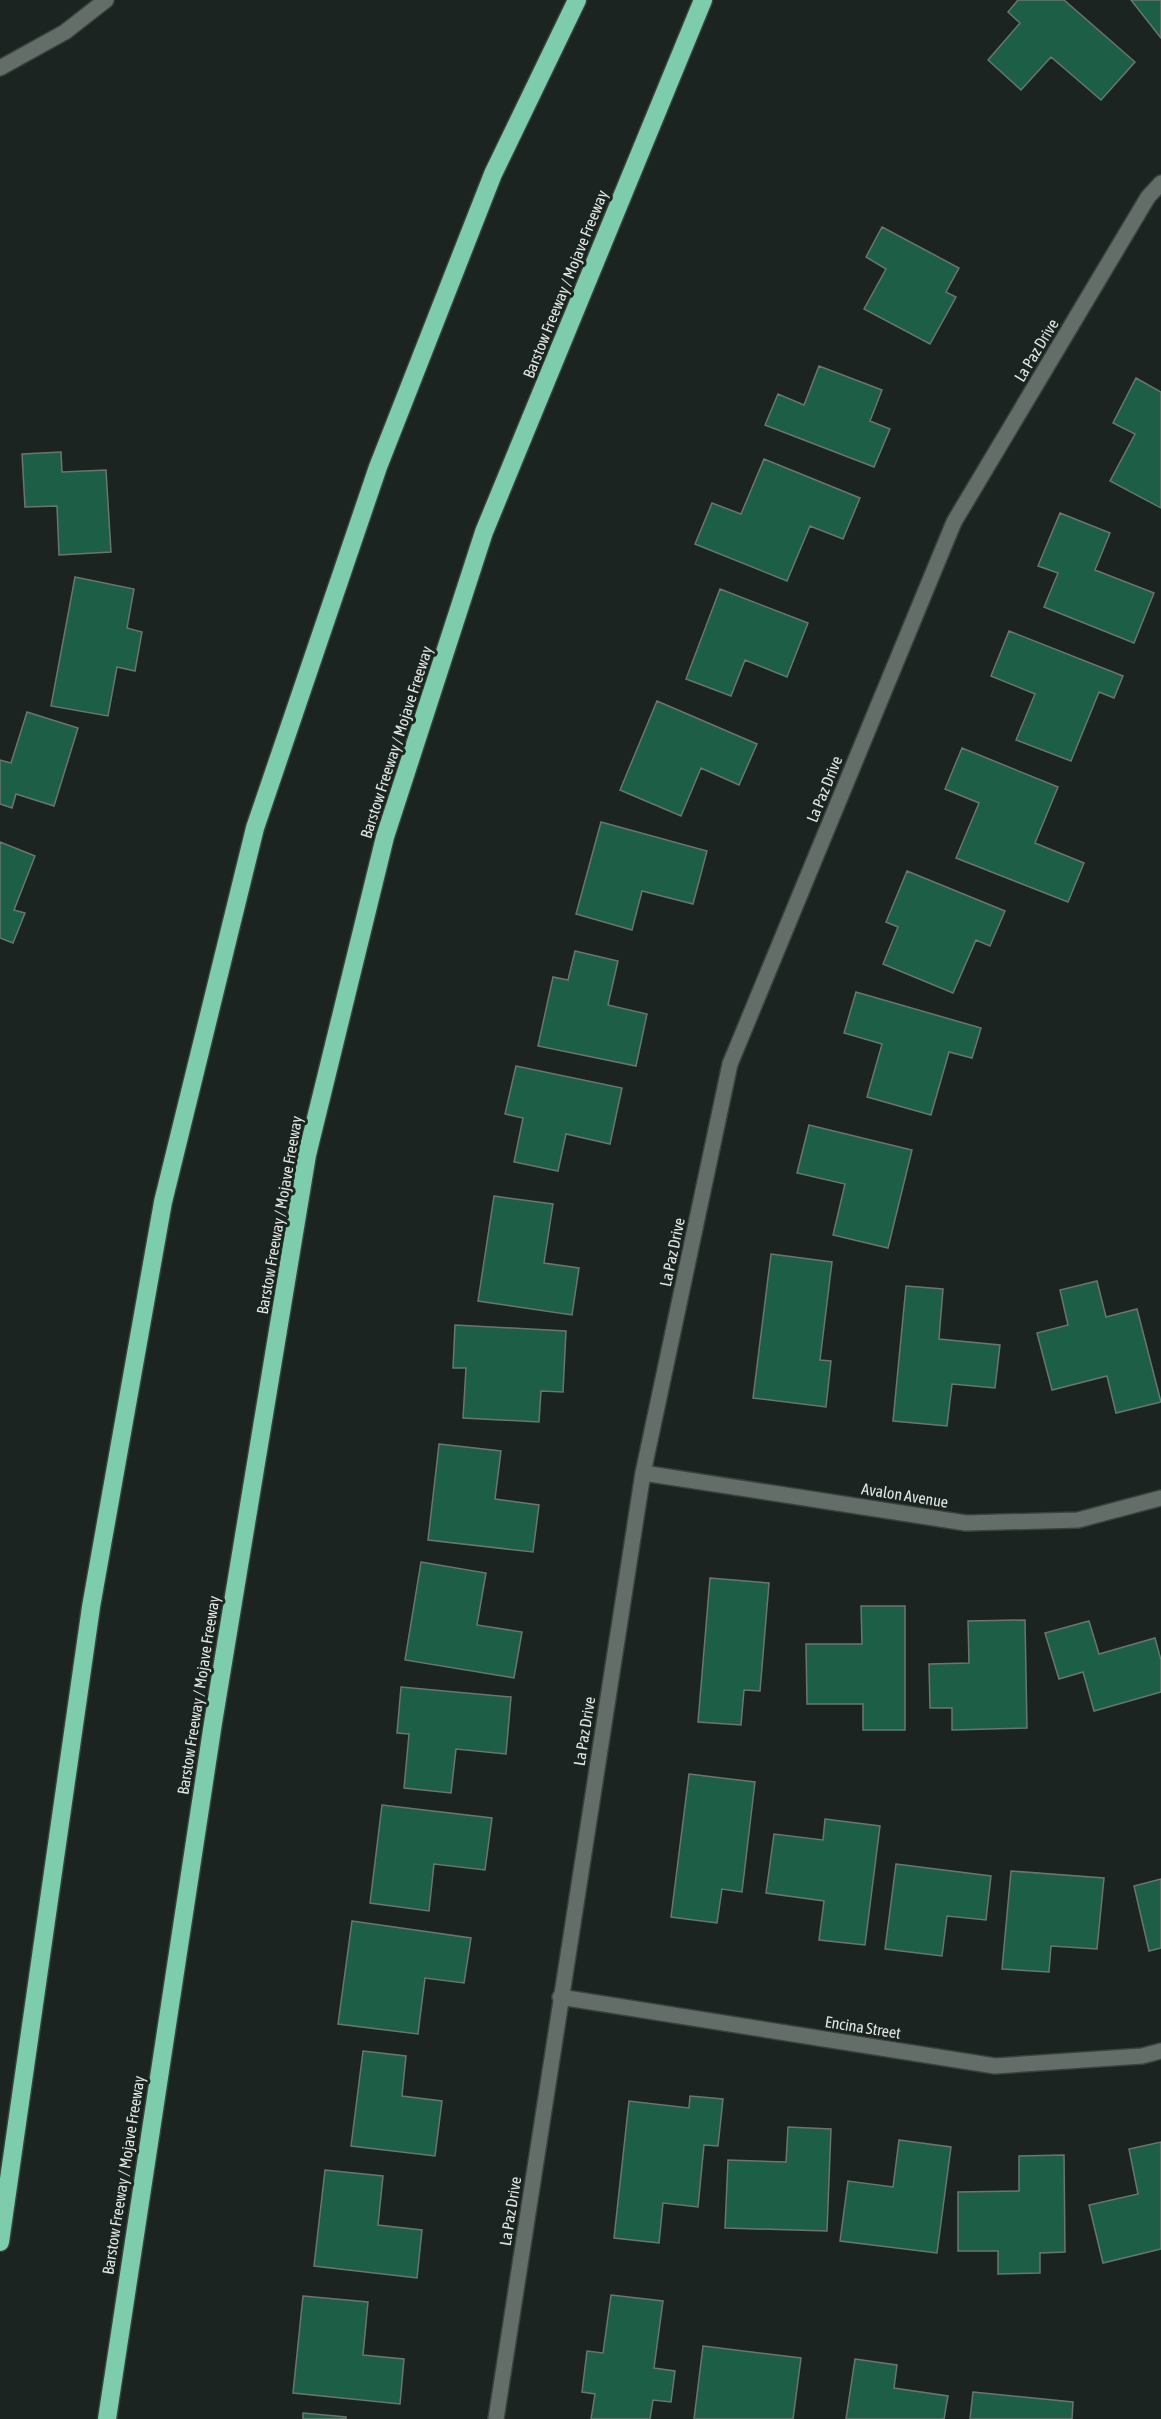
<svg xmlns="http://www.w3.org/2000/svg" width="1161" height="2419" font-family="'Asap Condensed',sans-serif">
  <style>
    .building { fill: #1d5e47; stroke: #6b7570; stroke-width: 1.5 }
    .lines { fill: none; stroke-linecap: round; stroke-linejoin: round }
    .minor-casing { stroke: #3a413e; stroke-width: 18 }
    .highway-casing { stroke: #3a413e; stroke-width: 21 }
    .minor { stroke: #636e69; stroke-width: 15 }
    .highway { stroke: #7dccab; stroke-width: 18 }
    .labels { text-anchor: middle; stroke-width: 6; stroke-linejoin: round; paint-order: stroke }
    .street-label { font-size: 16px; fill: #e0e6e3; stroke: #1b2420 }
  </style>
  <rect width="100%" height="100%" fill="#1b2420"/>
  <!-- building -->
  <path class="building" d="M1018,0H1064L1135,62L1101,100L1051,57L1021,90L988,60L1020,23L1008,12Z
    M1131,0H1161V38Z
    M882,227L959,268L946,292L956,297L930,344L864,309L886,269L866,257Z
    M819,366L882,390L870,421L890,429L874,467L765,425L778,394L804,405Z
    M1136,378L1161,392V508L1110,481L1135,434L1113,423Z
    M61,452L62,472L106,470L111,552L59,555L57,506L25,507L22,454Z
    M764,459L860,498L843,539L810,526L787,581L695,544L712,503L741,514Z
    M1060,513L1110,533L1095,570L1154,593L1134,643L1044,607L1058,573L1038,566Z
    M75,577L134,589L127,628L142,632L135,671L117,667L108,716L51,706Z
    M720,589L808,623L787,677L745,660L731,696L686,679Z
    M1009,631L1123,676L1114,698L1099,692L1071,761L1016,740L1035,694L991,676Z
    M657,701L757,744L739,785L701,768L681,816L620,790Z
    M27,712L78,728L54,806L16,794L12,808L0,804V760L11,763Z
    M962,748L1058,787L1035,843L1084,863L1068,902L956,858L979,803L945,789Z
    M601,822L707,851L693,904L642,891L632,930L576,914Z
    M0,842L35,856L14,910L25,913L13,943L0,938Z
    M907,871L1005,911L990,946L976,940L953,993L883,964L898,927L886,922Z
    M575,951L618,961L608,1005L647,1014L636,1066L538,1046L553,977L568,980Z
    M856,992L981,1028L972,1058L949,1052L931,1115L867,1097L882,1044L844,1033Z
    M516,1066L622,1088L610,1144L566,1134L558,1171L514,1162L523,1118L505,1114Z
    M809,1125L912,1150L888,1248L833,1235L845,1184L797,1173Z
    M494,1196L553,1204L544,1263L579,1268L572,1315L478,1301Z
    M771,1254L832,1262L820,1360L831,1361L826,1407L753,1398Z
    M1097,1281L1106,1317L1137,1309L1161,1402L1116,1413L1107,1376L1052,1390L1037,1333L1068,1325L1060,1290Z
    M906,1286L943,1289L939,1339L1000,1345L995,1388L952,1384L947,1426L893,1421Z
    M455,1325L566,1331L563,1392L541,1391L539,1422L463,1418L466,1368H453Z
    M439,1444L501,1451L495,1499L539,1505L533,1552L428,1540Z
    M421,1562L486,1573L477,1625L522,1632L514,1678L405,1660Z
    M710,1578L769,1583L760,1691L744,1690L741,1725L698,1722Z
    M861,1606H905V1730H863V1704H807L806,1644H862Z
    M1025,1620L1027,1728L952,1730V1708H930L929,1664L969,1663L968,1621Z
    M1089,1621L1099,1654L1155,1638L1161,1660V1692L1094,1711L1083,1672L1059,1679L1045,1633Z
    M401,1687L511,1697L506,1754L456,1749L451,1793L404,1788L409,1734L397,1733Z
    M689,1774L755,1782L742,1892L722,1889L717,1923L671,1917Z
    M382,1805L492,1818L485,1870L434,1864L429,1911L370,1903Z
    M825,1819L880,1826L865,1945L819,1940L824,1901L766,1893L774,1834L823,1840Z
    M896,1864L991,1876L986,1920L947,1916L942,1956L885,1949Z
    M1011,1871L1104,1878L1097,1949L1051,1946L1049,1972L1002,1969Z
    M1161,1879V1948L1149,1951L1134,1886Z
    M352,1921L471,1938L464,1983L425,1978L418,2034L338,2024Z
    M363,2051L406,2056L402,2096L442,2101L435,2156L351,2146Z
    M690,2096L723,2099L718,2146L704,2145L698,2207L663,2203L659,2243L614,2238L629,2101L689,2108Z
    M788,2127L831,2129L827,2231L725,2228L728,2160L786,2162Z
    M899,2140L951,2147L937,2253L840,2241L848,2181L893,2187Z
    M1161,2142V2249L1103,2263L1089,2205L1138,2194L1129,2149Z
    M1064,2155L1065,2252L1040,2253V2273L998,2274V2251H958V2192L1019,2191V2156Z
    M325,2170L383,2176L378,2225L422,2230L417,2278L314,2266Z
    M611,2295L663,2301L654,2368L675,2371L671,2402L653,2400L650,2419H591L595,2394L582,2392L587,2351L603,2353Z
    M303,2296L368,2302L363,2355L404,2359L400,2404L293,2393Z
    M703,2346L801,2358L793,2419H694Z
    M855,2359L897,2365L894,2388L948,2396L944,2419H846Z
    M973,2392L1073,2402L1072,2419H970Z
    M303,2413L346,2417V2419H303Z"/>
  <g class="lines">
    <defs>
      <path id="minor" d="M0,68L65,32L106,0
        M643,1473L966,1523L1078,1520L1161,1498
        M560,1997L995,2066L1142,2056L1161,2051
        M496,2419L643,1473L730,1064L954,522L1148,197L1161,183"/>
      <path id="highway" d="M0,2242L91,1607L163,1202L255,828L378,467L493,174L577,0
        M107,2419L213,1723L307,1155L385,837L484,532L703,0"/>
    </defs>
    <!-- minor casing -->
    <use href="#minor" class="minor-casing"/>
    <!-- highway casing -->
    <use href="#highway" class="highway-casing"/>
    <!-- minor -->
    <use href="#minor" class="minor"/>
    <!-- highway -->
    <use href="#highway" class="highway"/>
  </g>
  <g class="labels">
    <!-- street labels -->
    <g class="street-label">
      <text transform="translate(565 284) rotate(-68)" y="6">Barstow Freeway / Mojave Freeway</text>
      <text transform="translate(1036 350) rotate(-59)" y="6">La Paz Drive</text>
      <text transform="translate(396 742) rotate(-72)" y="6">Barstow Freeway / Mojave Freeway</text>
      <text transform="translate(824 789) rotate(-68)" y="6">La Paz Drive</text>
      <text transform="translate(279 1215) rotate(-80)" y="6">Barstow Freeway / Mojave Freeway</text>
      <text transform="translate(672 1252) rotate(-78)" y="6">La Paz Drive</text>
      <text transform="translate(905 1495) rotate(9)" y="6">Avalon Avenue</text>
      <text transform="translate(198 1695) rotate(-81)" y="6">Barstow Freeway / Mojave Freeway</text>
      <text transform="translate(584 1731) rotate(-81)" y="6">La Paz Drive</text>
      <text transform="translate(863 2027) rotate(9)" y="6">Encina Street</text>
      <text transform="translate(123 2175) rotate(-81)" y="6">Barstow Freeway / Mojave Freeway</text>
      <text transform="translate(510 2211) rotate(-81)" y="6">La Paz Drive</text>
    </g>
  </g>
</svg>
